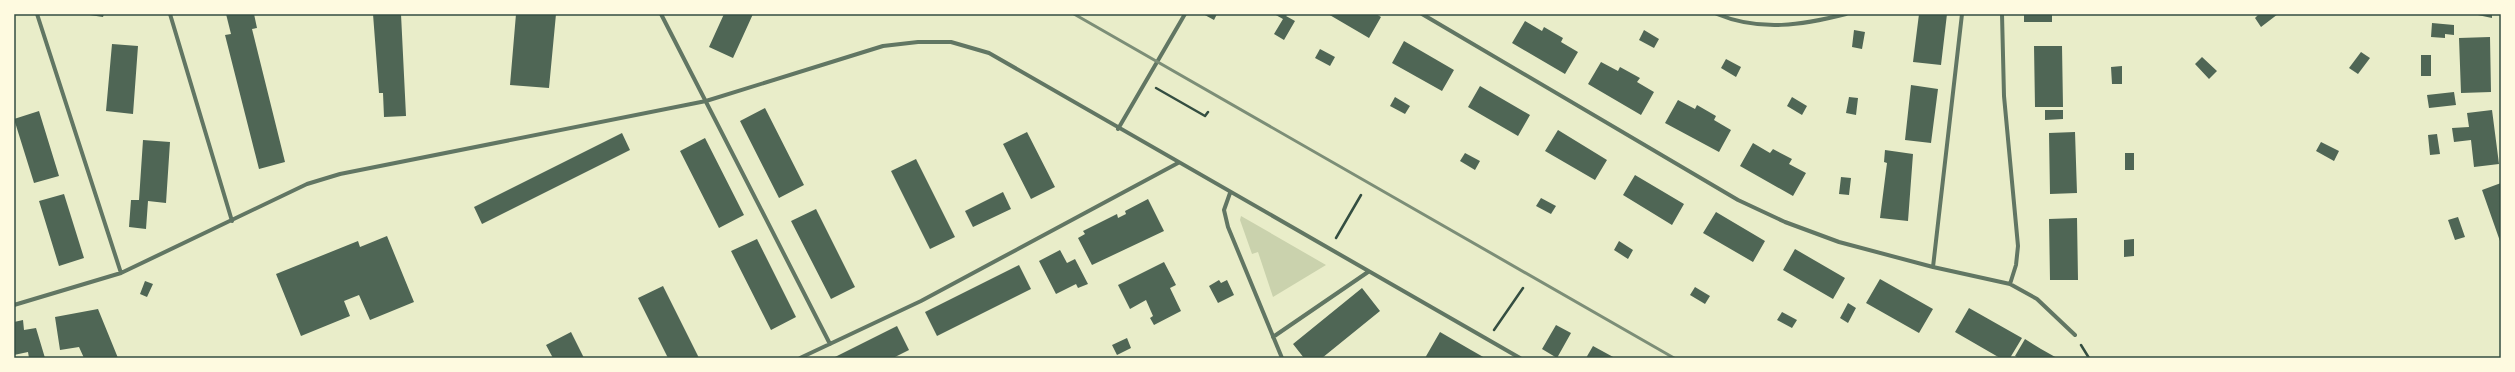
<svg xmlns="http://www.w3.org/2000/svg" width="2515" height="372" font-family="Figtree,sans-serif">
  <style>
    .green { fill: #cad2ad }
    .building { fill: #4f6655 }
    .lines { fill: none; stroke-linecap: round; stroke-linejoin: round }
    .path { stroke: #344e41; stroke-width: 2.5 }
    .minor { stroke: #617663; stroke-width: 4 }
    .rail { stroke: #7c8e77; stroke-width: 3 }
    .neatline { fill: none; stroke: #344e41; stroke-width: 1.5 }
  </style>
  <rect width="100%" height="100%" fill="#e9edc9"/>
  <!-- green -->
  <path class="green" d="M1241,216L1326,265L1273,297L1258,252L1252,254L1240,220Z"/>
  <!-- building -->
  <path class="building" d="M83,14H104L103,17Z
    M226,14H254L257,28L252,29L285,162L259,169L225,35L231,34Z
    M373,14H401L406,116L384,117L383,93H379Z
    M516,14H556L549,88L510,85Z
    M724,14H753L733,58L709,47Z
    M1203,14H1217L1214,20Z
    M1274,14H1288L1286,16L1295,21L1284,40L1274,34L1283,19Z
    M1328,14H1376L1381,17L1369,38Z
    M1919,14H1947L1941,65L1913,62Z
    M2024,14H2052V22H2024Z
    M2259,14H2278L2261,27L2255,18Z
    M2473,14H2492V18Z
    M1525,21L1542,31L1544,27L1563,38L1561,42L1578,52L1565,74L1512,43Z
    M2432,23L2454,25V35L2445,34V38L2431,37Z
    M1644,30L1659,39L1654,48L1639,40Z
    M1854,30L1865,32L1862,49L1852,47Z
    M2490,37L2491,92L2461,93L2459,38Z
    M1404,41L1454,70L1442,91L1392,63Z
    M112,44L138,46L133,114L106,111Z
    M2034,46H2062L2063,107H2035Z
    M1320,49L1335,57L1330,66L1315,58Z
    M2361,52L2370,58L2358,74L2349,68Z
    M2421,55H2431V76H2421Z
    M2202,57L2217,71L2209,79L2195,64Z
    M1726,59L1741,67L1736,77L1721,68Z
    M1601,62L1618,71L1620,67L1640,78L1637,82L1654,92L1641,115L1588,84Z
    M2122,66V84H2112L2111,67Z
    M1911,85L1938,89L1931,143L1905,140Z
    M1480,86L1530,115L1518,136L1468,107Z
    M2454,92L2456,105L2429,108L2427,95Z
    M1395,97L1410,106L1405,114L1390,106Z
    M1792,97L1807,106L1802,115L1787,106Z
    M1849,97L1858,98L1856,115L1846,113Z
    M1678,100L1695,109L1697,105L1716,116L1714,120L1731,130L1719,152L1665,123Z
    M765,108L804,185L779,198L740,121Z
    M2045,110H2063V119L2045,120Z
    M2492,110L2499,164L2474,167L2471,140L2454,142L2452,128L2469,127L2467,113Z
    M39,111L59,176L34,183L14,119Z
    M1558,130L1607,160L1595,180L1545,151Z
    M1027,132L1055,187L1031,199L1003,144Z
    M2075,132L2077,193L2050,194L2049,133Z
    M622,133L630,150L482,224L474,207Z
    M2437,134L2440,154L2430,155L2428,135Z
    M705,138L744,215L719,228L680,151Z
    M143,140L170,142L166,203L148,201L146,229L129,227L131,200H139Z
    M2321,142L2339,151L2334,161L2316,151Z
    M1753,143L1770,153L1773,149L1792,159L1789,164L1806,173L1793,196L1740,166Z
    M1885,150L1913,154L1908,221L1880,218L1887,163L1884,162Z
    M1465,153L1480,161L1475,170L1460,161Z
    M2125,153H2134V170H2125Z
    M916,159L955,237L930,249L891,171Z
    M1635,175L1684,204L1672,225L1623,195Z
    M1841,177L1851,178L1849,195L1839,194Z
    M2501,183V244L2482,190Z
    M1003,192L1011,209L973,227L965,211Z
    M64,194L84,258L59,266L39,201Z
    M1541,198L1556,206L1551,214L1536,206Z
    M1148,199L1164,231L1092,265L1078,238L1085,234L1083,231L1117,214L1118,218L1126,214L1125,211Z
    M816,209L855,287L831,299L791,221Z
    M1716,212L1765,241L1753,262L1703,233Z
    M2458,217L2465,237L2455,240L2448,220Z
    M2077,218L2078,280H2050L2049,219Z
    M387,236L414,302L370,320L359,295L344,301L350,316L301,336L276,274L358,241L360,247Z
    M757,239L796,317L771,330L731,251Z
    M2134,239V256L2124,257V240Z
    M1619,241L1633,250L1628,259L1614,250Z
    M1795,249L1845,278L1833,299L1783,270Z
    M1060,250L1067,263L1075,259L1088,284L1078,288L1076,284L1056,294L1039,261Z
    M1164,262L1176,285L1170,288L1181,311L1154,325L1150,318L1153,316L1146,300L1130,309L1118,285Z
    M1019,265L1031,289L937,336L925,312Z
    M1880,279L1933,309L1919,333L1866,303Z
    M1219,280L1221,283L1227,280L1234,295L1218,303L1209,286Z
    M145,281L153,284L147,297L140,294Z
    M663,286L699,358H668L638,298Z
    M1695,287L1710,296L1705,304L1690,295Z
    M1362,288L1380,311L1322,358H1304L1293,344Z
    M1848,303L1856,308L1848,323L1840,318Z
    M1969,308L2022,338L2010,358H2000L1955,332Z
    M98,309L118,358H84L79,347L60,350L55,317Z
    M1782,312L1797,320L1792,328L1777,320Z
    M23,320L24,330L36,328L45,358H29L28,352L14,355V322Z
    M1556,325L1571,333L1557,358L1542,349Z
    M897,326L909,350L893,358H833Z
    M571,332L584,358H553L546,345Z
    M1440,332L1471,350L1485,358H1425Z
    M1127,338L1131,348L1117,355L1112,345Z
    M2025,339L2041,349L2057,358H2019L2015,356Z
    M1593,346L1615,358H1586Z"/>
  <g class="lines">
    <!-- path -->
    <path class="path" d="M1156,88L1205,116L1208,112
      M1336,238L1361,195
      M1494,330L1523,288
      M2081,345L2089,358"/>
    <!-- minor -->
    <path class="minor" d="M37,14L121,273
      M170,14L232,221
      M661,14L830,344
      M1422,14L1738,200L1785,222L1839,242L1933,267L2010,284L2037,299L2075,335
      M1717,14C1760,32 1803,25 1846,14
      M2002,14L2004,96L2018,246L2016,265L2010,284
      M1118,129L1185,14
      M1230,193L1224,210L1228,227L1282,358
      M1933,267L1962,14
      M14,305L121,273L307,184L340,174L706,101L883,46L918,42H951L989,53L1520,358
      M1273,337L1368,272
      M800,358L921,301L1178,163"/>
    <!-- rail -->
    <path class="rail" d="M1074,14L1674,358"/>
  </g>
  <!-- border -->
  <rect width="2515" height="372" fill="none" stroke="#fefae0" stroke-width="30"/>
  <rect x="15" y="15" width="2485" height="342" class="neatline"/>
</svg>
